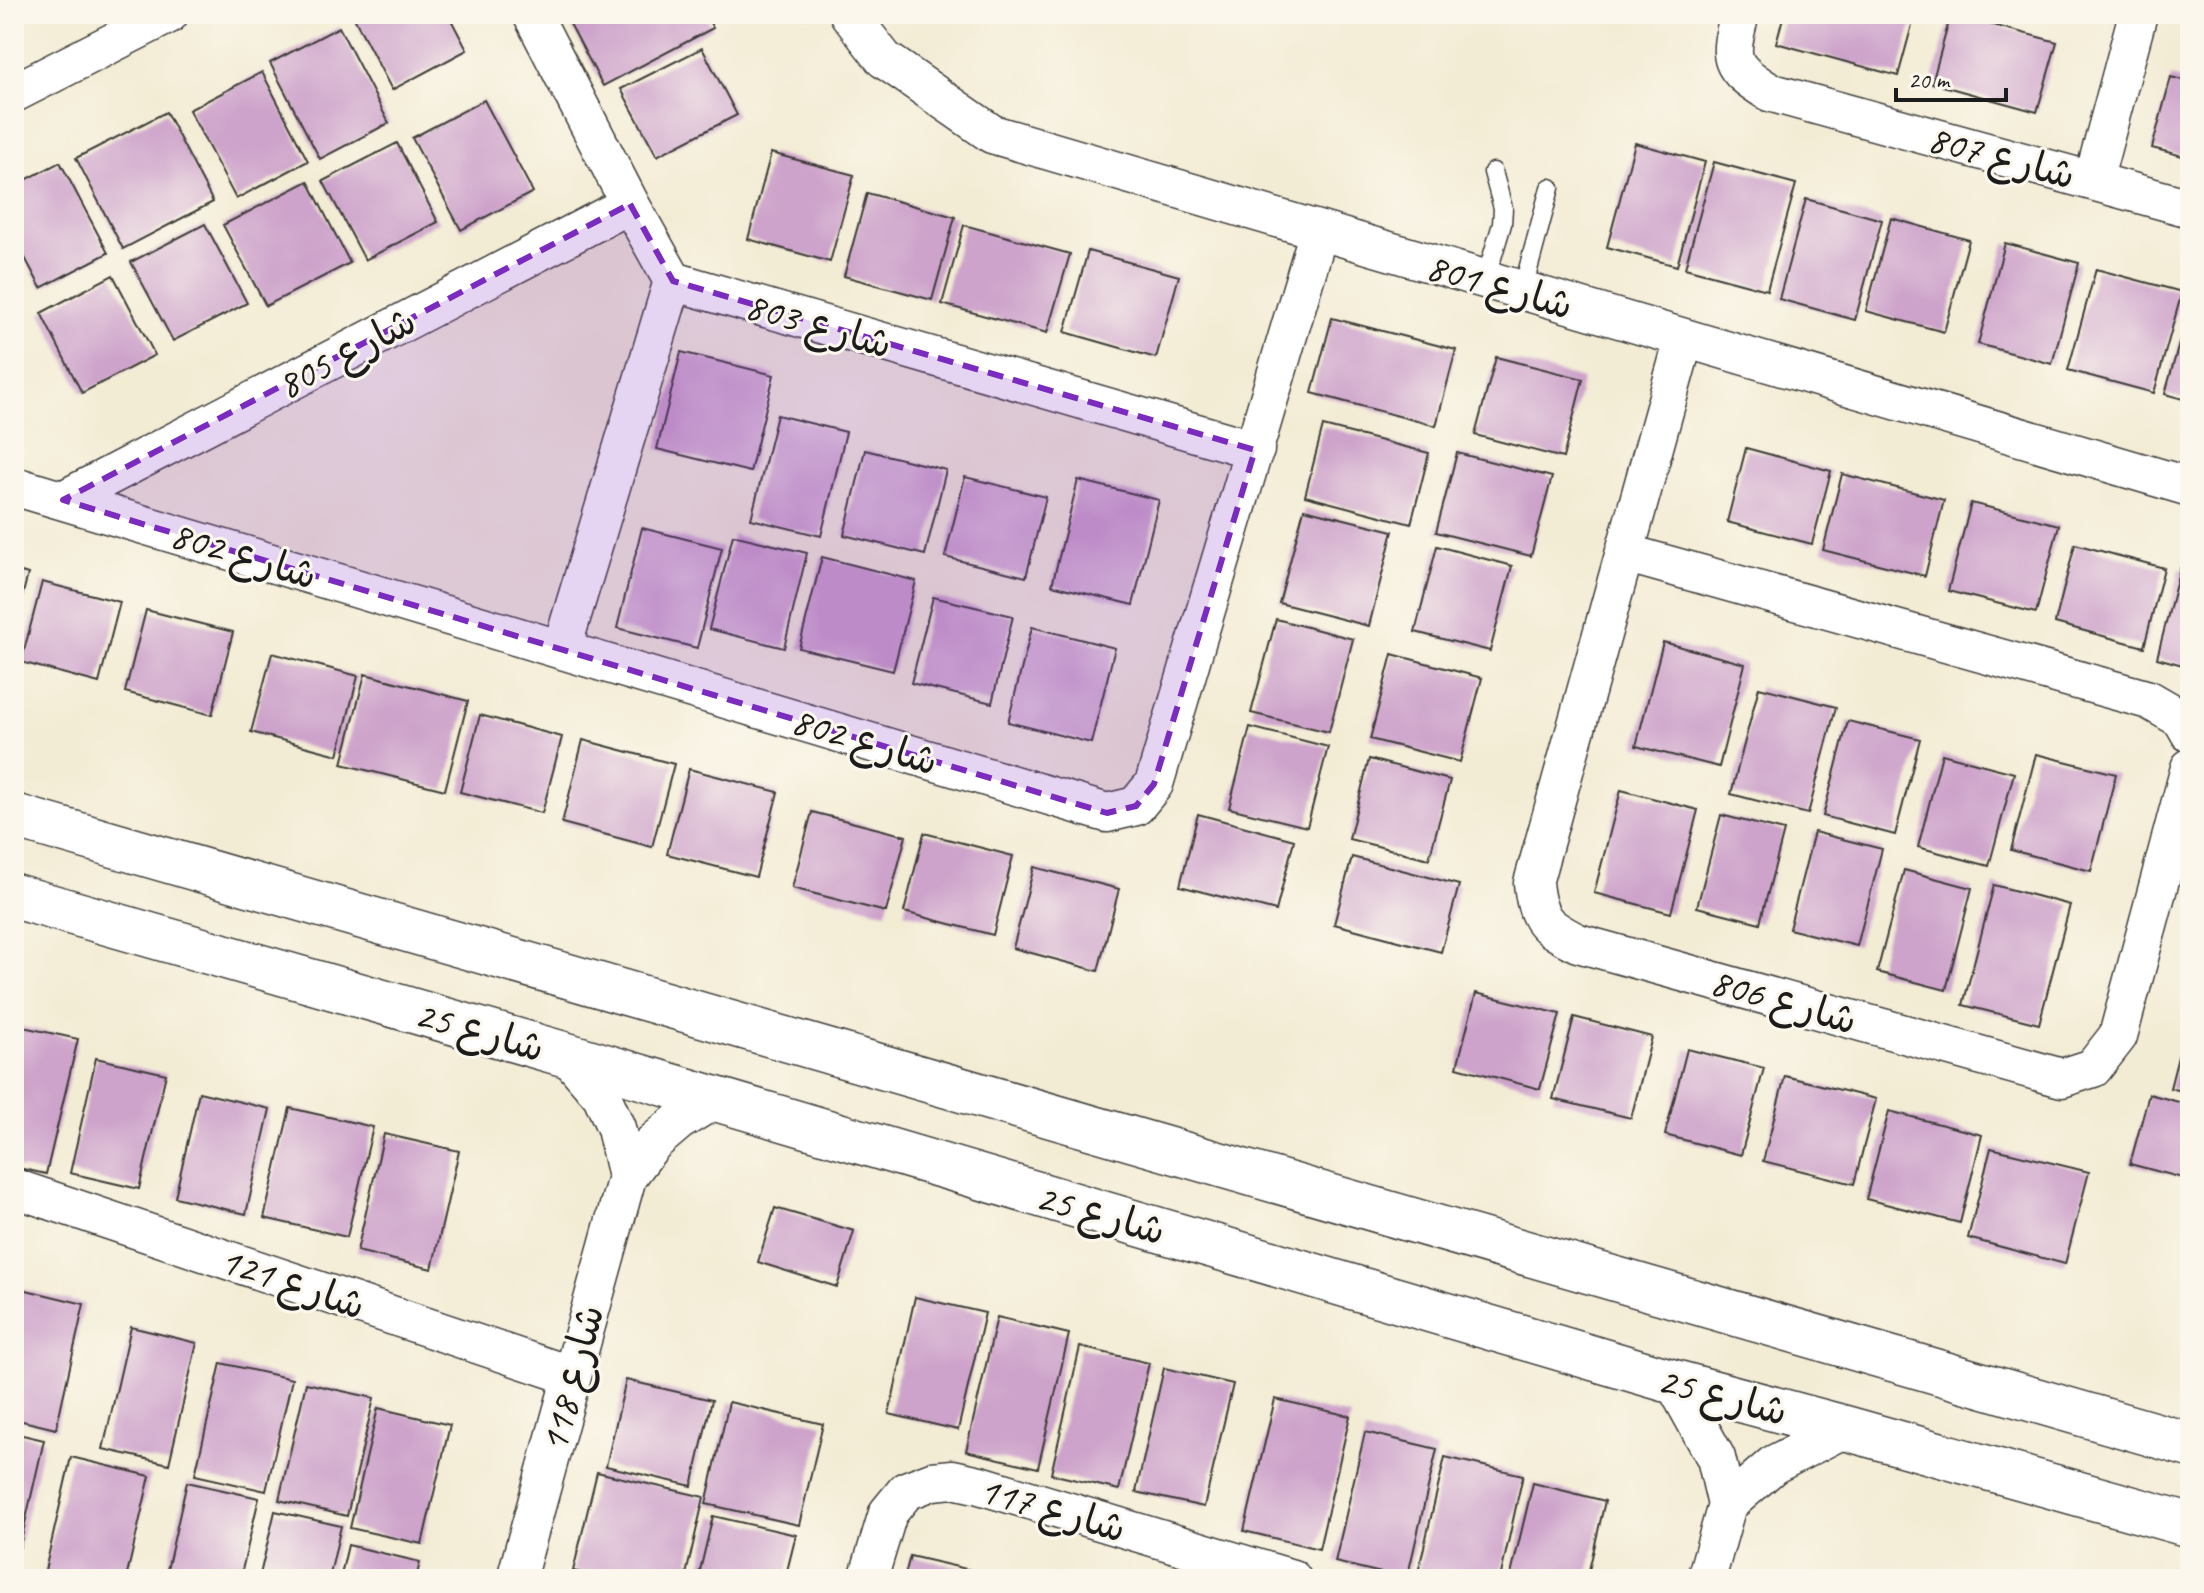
<svg xmlns="http://www.w3.org/2000/svg" width="2204" height="1593" font-family="Caveat,'Playpen Sans Arabic',sans-serif">
  <style>
    .building { fill: #cda3cb }
    .lines { fill: none; stroke-linecap: round; stroke-linejoin: round }
    .service-casing { stroke: #3c3b38; stroke-width: 21 }
    .minor-casing { stroke: #3c3b38; stroke-width: 41 }
    .tertiary-casing { stroke: #3c3b38; stroke-width: 47 }
    .service { stroke: #fff; stroke-width: 18 }
    .minor { stroke: #fff; stroke-width: 38 }
    .tertiary { stroke: #fff; stroke-width: 44 }
    .marked { fill: #7b2cbf; fill-opacity: 0.2; stroke: #7b2cbf; stroke-width: 6; stroke-dasharray: 16 10; stroke-linejoin: round }
    .labels { text-anchor: middle; stroke-width: 6; stroke-linejoin: round; paint-order: stroke }
    .street-label { font-size: 40px; fill: #1c1c1c; stroke: #fbf7ec }
  </style>
  <rect width="100%" height="100%" fill="#fbf7ec"/>
  <filter id="ink" filterUnits="userSpaceOnUse"><feTurbulence type="fractalNoise" baseFrequency=".0125" numOctaves="2"/><feDisplacementMap in="SourceGraphic" scale="16" xChannelSelector="R" yChannelSelector="G"/><feConvolveMatrix kernelMatrix="1 2 1 2 8 2 1 2 1" color-interpolation-filters="sRGB"/></filter>
  <filter id="wash" filterUnits="userSpaceOnUse"><feTurbulence type="fractalNoise" baseFrequency=".006" numOctaves="4" result="noise"/><feDisplacementMap in="SourceGraphic" scale="32" xChannelSelector="R" yChannelSelector="G"/><feGaussianBlur stdDeviation="1.8" result="paint"/><feColorMatrix in="noise" values="0 0 0 0 0 0 0 0 0 0 0 0 0 0 0 0 0 1.4 0 .05"/><feComposite in="paint" operator="in"/></filter>
  <g filter="url(#wash)">
    <rect width="100%" height="100%" fill="#f3ecd5"/>
    <g id="blocks">
      <!-- building -->
      <path class="building" d="M352,14H448L467,50L392,90Z
        M580,14H705L713,28L603,86L568,20Z
        M1784,14H1915L1898,76L1776,43Z
        M1951,14L2057,42L2037,112L1932,83Z
        M339,27L389,123L320,159L270,63Z
        M702,48L737,115L657,156L621,89Z
        M262,72L308,161L236,199L189,110Z
        M2171,77L2190,82V158L2152,148Z
        M484,100L533,192L461,230L412,138Z
        M166,112L213,202L123,249L76,158Z
        M397,143L438,222L365,260L323,181Z
        M1635,143L1705,162L1677,266L1607,247Z
        M771,153L854,175L830,262L748,239Z
        M60,162L108,253L41,288L14,237V186Z
        M1714,162L1796,184L1767,290L1685,268Z
        M308,181L350,263L266,306L223,225Z
        M867,193L955,217L932,300L844,276Z
        M1806,199L1882,220L1855,320L1779,299Z
        M1891,218L1969,240L1944,332L1866,311Z
        M205,224L247,303L173,341L131,262Z
        M964,225L1070,254L1047,333L942,304Z
        M2005,243L2079,263L2052,364L1978,344Z
        M1088,251L1179,276L1156,358L1065,332Z
        M2096,269L2182,292L2154,393L2068,370Z
        M113,275L155,355L82,393L41,313Z
        M2189,308H2190V401L2165,394Z
        M1332,318L1456,350L1436,426L1312,393Z
        M681,352L774,375L750,472L657,449Z
        M1496,357L1583,379L1563,458L1475,435Z
        M777,415L846,432L821,536L751,519Z
        M1323,426L1429,453L1411,524L1305,496Z
        M1746,448L1831,471L1812,544L1727,522Z
        M865,450L946,470L925,555L844,535Z
        M1457,453L1552,477L1531,556L1436,532Z
        M1842,474L1944,500L1925,576L1823,550Z
        M965,477L1046,497L1026,577L945,557Z
        M1078,480L1159,500L1133,605L1052,585Z
        M1971,503L2059,525L2036,613L1948,591Z
        M1304,509L1393,531L1369,626L1279,603Z
        M642,528L722,548L697,648L617,628Z
        M733,535L807,553L784,648L709,629Z
        M2075,544L2164,568L2144,647L2055,623Z
        M1437,546L1512,566L1490,651L1415,632Z
        M822,557L916,581L893,671L799,648Z
        M2180,568L2190,570V667L2157,658Z
        M14,570L28,574L15,624H14Z
        M42,582L120,602L99,683L21,662Z
        M933,597L1013,616L992,703L911,683Z
        M146,610L233,632L212,715L125,692Z
        M1276,619L1353,639L1329,732L1251,713Z
        M1032,627L1115,648L1091,743L1008,722Z
        M1663,642L1745,664L1719,767L1636,746Z
        M272,653L358,676L338,755L251,732Z
        M1392,654L1482,678L1460,762L1370,739Z
        M365,674L468,701L445,790L342,764Z
        M1759,687L1836,707L1808,814L1731,794Z
        M480,715L562,737L542,813L460,792Z
        M1848,721L1920,739L1895,835L1823,816Z
        M1250,727L1328,747L1307,827L1229,808Z
        M583,740L674,764L652,847L562,823Z
        M1942,754L2014,773L1989,866L1918,847Z
        M2036,754L2116,774L2091,871L2011,850Z
        M1369,759L1450,780L1429,859L1349,839Z
        M689,769L778,792L756,877L667,854Z
        M1621,790L1698,810L1671,913L1594,893Z
        M812,812L906,836L886,912L792,888Z
        M1198,814L1294,840L1276,911L1180,886Z
        M1721,815L1784,831L1760,923L1697,907Z
        M1814,832L1882,849L1857,946L1789,929Z
        M924,833L1013,856L993,935L904,912Z
        M1352,857L1459,885L1441,952L1334,924Z
        M1034,867L1119,889L1098,971L1013,948Z
        M1904,870L1972,888L1946,990L1877,972Z
        M1994,885L2070,905L2039,1024L1963,1005Z
        M1476,993L1560,1014L1540,1089L1457,1067Z
        M2189,1014H2190V1093L2170,1088Z
        M1574,1017L1652,1037L1631,1118L1553,1099Z
        M14,1025L78,1039L46,1174L14,1167Z
        M1687,1049L1764,1068L1741,1155L1665,1135Z
        M96,1058L166,1074L139,1189L70,1173Z
        M1785,1076L1876,1099L1854,1184L1763,1161Z
        M199,1092L270,1109L246,1214L175,1197Z
        M2149,1094L2190,1105V1180L2130,1164Z
        M290,1108L373,1127L347,1237L264,1218Z
        M1889,1111L1982,1135L1960,1223L1866,1199Z
        M384,1134L459,1151L432,1269L357,1251Z
        M1991,1148L2089,1172L2065,1264L1968,1238Z
        M775,1208L854,1231L837,1287L758,1262Z
        M14,1287L84,1304L56,1429L14,1419Z
        M915,1297L985,1313L958,1430L889,1414Z
        M997,1317L1069,1334L1038,1468L966,1451Z
        M131,1327L197,1343L169,1464L103,1449Z
        M1080,1347L1149,1363L1119,1490L1051,1474Z
        M221,1363L292,1379L266,1491L195,1475Z
        M1164,1368L1233,1384L1204,1507L1136,1492Z
        M626,1380L712,1400L692,1486L606,1466Z
        M306,1383L374,1398L347,1516L279,1500Z
        M1275,1399L1350,1416L1319,1549L1244,1531Z
        M729,1402L823,1424L799,1525L706,1504Z
        M378,1408L450,1425L422,1544L350,1528Z
        M1365,1432L1437,1449L1407,1579L1335,1562Z
        M14,1433L44,1440L18,1554L14,1553Z
        M71,1457L150,1476L126,1579H43Z
        M1445,1457L1523,1475L1500,1579H1425L1417,1577Z
        M597,1472L704,1497L685,1579H610L573,1571Z
        M187,1482L259,1498L240,1579H165Z
        M1533,1483L1605,1501L1587,1579H1510Z
        M275,1511L341,1526L329,1579H259Z
        M713,1516L796,1535L785,1579H698Z
        M348,1545L420,1562L416,1579H340Z
        M910,1556L988,1574L987,1579H904Z"/>
    </g>
  </g>
  <g filter="url(#ink)">
    <use href="#blocks" fill-opacity="0" stroke="#3c3b38" stroke-width="2"/>
    <g class="lines">
      <defs>
        <path id="service" d="M1485,281L1502,224L1503,208L1493,172
          M1522,292L1550,188"/>
        <path id="minor" d="M532,14L630,204L673,281L1255,450
          M849,14L884,59L992,134L2190,487
          M1740,14C1727,60 1729,67 1769,92L2190,208
          M14,93L169,14
          M2093,181L2138,14
          M1684,339L1533,883C1537,920 1545,927 1578,943L2062,1078L2093,1068L2118,1036L2190,768
          M14,486L1107,813L1136,806L1154,784L1319,231
          M63,500L630,204
          M1625,553L2149,700L2182,719L2190,733
          M562,648L673,281
          M567,1055L602,1096L616,1128L627,1177
          M14,1188L572,1376
          M1674,1382L1716,1458L1727,1505L1706,1579
          M1727,1505L1773,1465L1845,1428
          M516,1579L627,1177L652,1144L679,1121L715,1099
          M868,1579L888,1513L906,1491L932,1481L953,1479L980,1485L1292,1579"/>
        <path id="tertiary" d="M14,816L2190,1445
          M14,896L567,1055L1674,1382L1845,1428L2190,1525"/>
      </defs>
      <!-- service casing -->
      <use href="#service" class="service-casing"/>
      <!-- minor casing -->
      <use href="#minor" class="minor-casing"/>
      <!-- tertiary casing -->
      <use href="#tertiary" class="tertiary-casing"/>
      <!-- service -->
      <use href="#service" class="service"/>
      <!-- minor -->
      <use href="#minor" class="minor"/>
      <!-- tertiary -->
      <use href="#tertiary" class="tertiary"/>
    </g>
  </g>
  <!-- marked area -->
  <path class="marked" d="M630,204L673,281L1255,450L1154,784L1136,806L1107,813L63,500Z"/>
  <g class="labels">
    <!-- street labels -->
    <g class="street-label">
      <text transform="translate(2002 156) rotate(15)" y="14">شارع 807</text>
      <text transform="translate(1500 285) rotate(16)" y="14">شارع 801</text>
      <text transform="translate(819 324) rotate(16)" y="14">شارع 803</text>
      <text transform="translate(346 352) rotate(-28)" y="14">شارع 805</text>
      <text transform="translate(244 554) rotate(17)" y="14">شارع 802</text>
      <text transform="translate(865 740) rotate(17)" y="14">شارع 802</text>
      <text transform="translate(1784 1000) rotate(16)" y="14">شارع 806</text>
      <text transform="translate(480 1030) rotate(16)" y="14">شارع 25</text>
      <text transform="translate(1101 1213) rotate(16)" y="14">شارع 25</text>
      <text transform="translate(293 1282) rotate(19)" y="14">شارع 121</text>
      <text transform="translate(571 1378) rotate(-75)" y="14">شارع 118</text>
      <text transform="translate(1723 1395) rotate(15)" y="14">شارع 25</text>
      <text transform="translate(1053 1508) rotate(16)" y="14">شارع 117</text>
    </g>
  </g>
  <!-- margin -->
  <rect width="2204" height="1593" fill="none" stroke="#fbf7ec" stroke-width="48"/>
  <!-- scale -->
  <path d="M1896 88v12h110v-12" fill="none" stroke="#1c1c1c" stroke-width="4"/>
  <text x="1908" y="88" font-size="24" fill="#1c1c1c" stroke="#fbf7ec" stroke-width="6" paint-order="stroke">20 m</text>
</svg>
